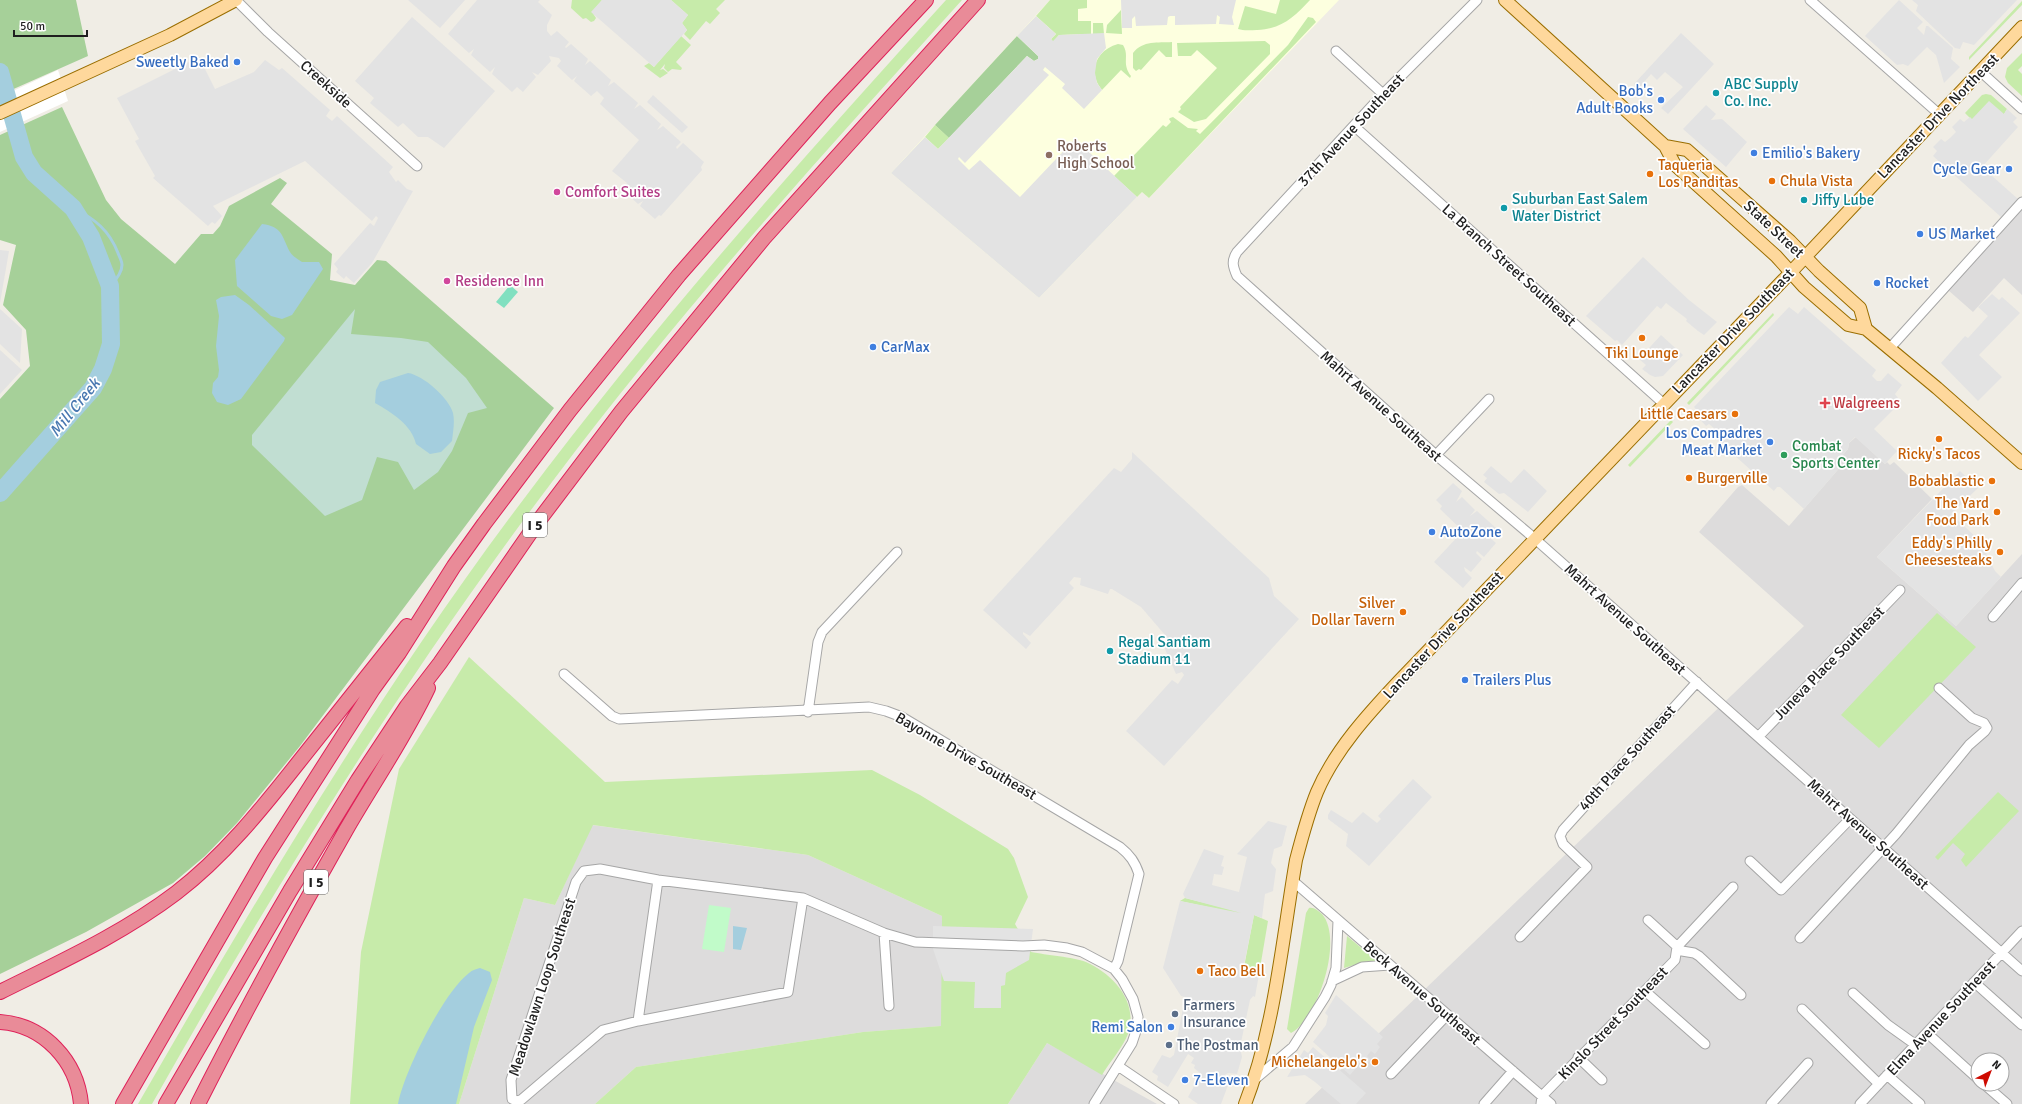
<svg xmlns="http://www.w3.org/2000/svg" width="2022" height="1104" font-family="Signika,sans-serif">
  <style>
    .residential { fill: #dddcdc; fill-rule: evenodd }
    .education { fill: #fdffdf }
    .grass { fill: #c7ebaa }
    .forest { fill: #a6d099 }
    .wetland { fill: #c1ded2 }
    .park { fill: #c1fbc9 }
    .pitch { fill: #81e0c0 }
    .parking { fill: #e3e3e3 }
    .water { fill: #a4cede }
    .pier { fill: #fff }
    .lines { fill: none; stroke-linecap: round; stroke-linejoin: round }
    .stream { stroke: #a4cede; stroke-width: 3 }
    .river { stroke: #a4cede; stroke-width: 18 }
    .minor-casing { stroke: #a6a6a6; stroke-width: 11 }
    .major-casing { stroke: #9a6e00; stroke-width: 14 }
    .highway-casing { stroke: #df2159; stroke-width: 16 }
    .minor { stroke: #fff; stroke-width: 9 }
    .major { stroke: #fed89c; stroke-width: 12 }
    .highway { stroke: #e98b98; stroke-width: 14 }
    .shop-dot { fill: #3f7fe0; stroke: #fff; stroke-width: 1.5 }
    .culture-dot { fill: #0f9aa8; stroke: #fff; stroke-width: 1.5 }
    .education-dot { fill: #8d6e63; stroke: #fff; stroke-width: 1.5 }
    .food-dot { fill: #e8710a; stroke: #fff; stroke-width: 1.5 }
    .hotel-dot { fill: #d1479c; stroke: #fff; stroke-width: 1.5 }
    .health-dot { fill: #e0444e; stroke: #fff; stroke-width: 1.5 }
    .leisure-dot { fill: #2e9e5b; stroke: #fff; stroke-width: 1.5 }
    .service-dot { fill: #5c6f8a; stroke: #fff; stroke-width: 1.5 }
    .labels { text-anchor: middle; stroke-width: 3.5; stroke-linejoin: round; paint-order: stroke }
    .shield { fill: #fff; stroke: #626262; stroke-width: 1 }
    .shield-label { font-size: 14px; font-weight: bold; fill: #1f1f1f }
    .shop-label { font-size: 15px; fill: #366cbe; stroke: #fff; text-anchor: start }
    .street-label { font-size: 15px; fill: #1f1f1f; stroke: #fff }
    .culture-label { font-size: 15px; fill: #0d838f; stroke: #fff; text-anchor: start }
    .education-label { font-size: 15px; fill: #785e54; stroke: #fff; text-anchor: start }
    .food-label { font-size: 15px; fill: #c56008; stroke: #fff; text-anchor: end }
    .hotel-label { font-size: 15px; fill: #b23c85; stroke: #fff; text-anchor: start }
    .health-label { font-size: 15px; fill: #be3a42; stroke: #fff; text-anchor: start }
    .leisure-label { font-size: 15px; fill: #27864d; stroke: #fff; text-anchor: start }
    .service-label { font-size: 15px; fill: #4e5e75; stroke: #fff; text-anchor: start }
    .water-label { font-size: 16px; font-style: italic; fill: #4978b1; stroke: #fff }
  </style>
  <rect width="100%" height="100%" fill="#f0ede5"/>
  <!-- residential -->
  <path class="residential" d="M2022,209V295L2004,278L1973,312L1948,290Z
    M1856,437L1885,464L1887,462L1890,465L1894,462L1932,499L1877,557L1956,626L2022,554V1104H1305L1804,626L1699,532L1738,487L1742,485L1789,526L1842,465L1838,460L1848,449L1849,443ZM1978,1060H2002V1084H1978Z
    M592,825L808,855L942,916V1026L863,1032L636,1067L595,1104H459L524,898L555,905Z
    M1047,1043L1157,1104H1008Z"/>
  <!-- education -->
  <path class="education" d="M1050,0H1339L1149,198L1142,192L1039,298L891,173Z"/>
  <!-- grass -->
  <path class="grass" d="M572,0H602L592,12L596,18L594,21L591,22L586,18L583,19L571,8Z
    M671,0H725L716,9L720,13L710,24L706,21L690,40L684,34L687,30L682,23L688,15Z
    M946,0H962C822,155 681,310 555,478C405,676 274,887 152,1104H138C257,897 379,691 523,500C654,325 799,162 946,0Z
    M1050,0H1087V8L1078,9V21H1091V34L1059,35L1053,42L1051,39L1056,34L1036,16Z
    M1280,0H1310C1294,17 1282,29 1257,30C1251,30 1244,31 1238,29L1245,6L1276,14Z
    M2022,1V5L1969,60V57Z
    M1121,10L1122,34L1106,33L1107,25Z
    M1308,17L1313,18L1316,22L1149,198L1142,192L1137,197L1114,176L1163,125L1166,127L1171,122L1169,119L1170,118L1173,117L1188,128L1198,129L1196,131L1200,134L1288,45Z
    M1093,23H1103L1104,34H1093Z
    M681,36L691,45L676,62L682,68L681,70L672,69L668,72L664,68L665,64L660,70L663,69L668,73L660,78L644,66L649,63L654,67Z
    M1265,41L1270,45V54L1206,119L1194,122L1178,112L1181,109L1180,107L1217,68L1197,50L1191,56H1178L1177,43Z
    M1172,42V57H1166L1159,50L1141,70L1139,69L1136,71L1133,68V53C1143,40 1158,43 1172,42Z
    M1118,44L1123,45C1130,56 1121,63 1131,76L1130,78L1121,70L1102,90C1087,72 1096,50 1118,44Z
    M2022,53V66L2018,70L2022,74V96L2008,83L2005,77L2007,68Z
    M1986,94L1991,95L2007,109L2004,114L1972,120L1965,113L1982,95Z
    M935,125L949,138L938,149L925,137Z
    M1773,313L1774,315L1689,405L1687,403Z
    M1671,420L1673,422L1630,467L1628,465Z
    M1937,613L1976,647L1879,748L1841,715Z
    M469,657L605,782L872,770L920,795L1008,849L1014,858L1028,897L1015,924L1031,952C1046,955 1073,957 1086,962C1113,974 1139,1002 1128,1034C1123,1047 1109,1063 1102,1075L1047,1043L1008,1104H595L636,1067L863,1032L941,1026L942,916L808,855L593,825L555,905L524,898L459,1104H350L361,952L399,769Z
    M1998,792L2019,811L1966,867L1961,860L1965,854L1953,843L1938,860L1935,857Z
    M1185,898L1241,912V914L1180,901Z
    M1309,908C1314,907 1318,911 1322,914C1344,939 1318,1019 1291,1033L1287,1029L1306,913Z
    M1254,915L1268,921L1259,974L1247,971L1244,967Z
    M1347,936L1377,961L1364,962L1344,968Z"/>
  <!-- forest -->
  <path class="forest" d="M0,0H76L88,56L0,95Z
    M1017,36L1038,56V59L1034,61L1027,56L949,138L935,125Z
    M62,107L106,200L121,219L175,264L201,234H213L220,226L229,206L280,178L287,183L271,204L332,254L330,280L355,285L377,260L386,261L554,408L300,746L237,823L205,856L173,883L86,932L0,974V399L30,366L26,330L3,305L16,245L0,240V135Z"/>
  <!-- wetland -->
  <path class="wetland" d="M355,309L351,334L401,338L428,342L466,378L487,408L468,413L452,451L438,472L414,490L398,462L377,457L362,500L325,516L252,445V435Z"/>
  <!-- park -->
  <path class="park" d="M709,905L731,908L724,952L702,949Z"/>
  <!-- pitch -->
  <path class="pitch" d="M510,285L518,292L504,308L496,302Z"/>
  <!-- parking -->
  <path class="parking" d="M408,0H465L440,28Z
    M477,0H540L538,2L552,15L547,25V31L551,36L557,31L569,42L565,47L566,48L571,44L588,59L585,65L590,61L611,80L608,86L614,82L638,103L634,109L640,105L661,124L657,130L663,126L681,142L676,147L677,149L683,143L704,162L701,167L702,170L661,216L659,215L655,219L640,206L643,201L638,204L623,190L627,183L612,171L639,140L600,104L604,98L597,91L591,96L574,81L577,76L572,80L557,66L561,61L559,58L549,56L551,61L538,75L532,72L536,77L523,92L517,87L512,92L492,74L495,67L490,72L471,55L474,49L469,53L448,34Z
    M602,0H671L688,15L682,23L687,30L654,67L591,12Z
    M1121,0H1236L1232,17L1234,25L1219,24L1220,17L1217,15L1216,24L1175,25V16H1170L1168,17L1167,25L1136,26L1135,16L1132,19V28H1122Z
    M1899,0L1923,22L1917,28L1924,35L1926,26H1928L1953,48L1951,59L1960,67L1944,83L1936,55L1927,47L1908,66L1903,64L1897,65L1865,36Z
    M1912,0H2017L1974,45L1963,42L1960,49L1955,48L1916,11L1918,5Z
    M1036,16L1056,34L1051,39L1053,41L1059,35L1104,33L1106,48L1097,59L1095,73L1097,83L1102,90L1084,109L1062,88L1065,84L1045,67L1043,70L1049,75L965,163L959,157L958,159L969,170L980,160L1020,197L1075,139L1137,197L1039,298L891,173L925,137L938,149L1027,56L1034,61L1038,59V56L1017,36Z
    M412,17L495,91L444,148L428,137H418L403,123L398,127L370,103L374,98L355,81Z
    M1681,33L1714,64L1668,114L1661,108L1683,87L1665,72L1657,80L1651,74L1639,88L1634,84Z
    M199,57L215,89L254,72L265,60L279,70L282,68L330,110L326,116L332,121L337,116L393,167L389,172L396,182L398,180L407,189L413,191L372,263L354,283L346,276L344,279L336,272L338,269L334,264L370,223L374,226L378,218L376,216L372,221L305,161L213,206L222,216L215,224L212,222L208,226L153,178L155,176L135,141L139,139L117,98Z
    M653,95L688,127L682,133L647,102Z
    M1989,101L2004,114L2007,109L2017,118L2013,122L2018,127L1982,167L2018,199L2001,217L1933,156L1937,151L1933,147L1941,139L1945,142L1950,138L1956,132L1952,127L1960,119L1964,122L1970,117L1972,119Z
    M1706,105L1716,114L1711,120L1722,119L1747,142L1726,167L1683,129Z
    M0,250L9,251L0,303Z
    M1643,257L1689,300L1717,322L1704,335L1698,331L1686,321L1687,319L1666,303L1661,309L1657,306L1622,345L1617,340L1615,341L1586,316Z
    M1992,294L1999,300L2002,297L2020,313L1979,355L2002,377L1978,401L1941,363L1965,336L1968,338L1988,316L1978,307Z
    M1789,307L1798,314L1804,307L1876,370L1872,376L1877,381H1881L1888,373L1902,385L1895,394L1901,402L1874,429L1897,451L1885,464L1855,437L1849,443L1848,449L1838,460L1842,465L1804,509L1780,487H1777L1774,491L1713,436L1716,432V430L1709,424L1706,426L1689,408L1694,413H1699L1694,407Z
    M0,309L22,329L20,363L0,344Z
    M1661,335L1683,355L1663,376L1655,377L1650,375L1642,369L1646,365L1639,359Z
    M0,350L22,370L0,394Z
    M1132,452L1269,578L1274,596L1299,619L1164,766L1126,731L1172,680L1178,684L1184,675L1182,672L1176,674L1164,647L1170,643L1165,635L1141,607L1112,589H1110L1108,594L1080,585L1081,578L1074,577L1069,583L1074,588L1030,636L1023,632V634L1031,643L1026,649L983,610L1114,468L1121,472L1132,459Z
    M1491,466L1511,483L1524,469L1547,491L1528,512L1504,493L1499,494L1484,482L1487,478L1483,475Z
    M1960,471L1978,488L1951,514L1990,550L1986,554L1995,571L2001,577L1956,626L1877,557Z
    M1453,483L1462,491L1456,502L1462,497L1475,510L1470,516L1477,511L1496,528L1489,537L1496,543L1484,557L1477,551L1476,553L1482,559L1471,572L1464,567L1465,571L1472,578L1463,588L1434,562L1462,532L1468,536L1440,509L1442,506L1436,500Z
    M1413,779L1432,797L1369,866L1346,846L1348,834L1328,819V815L1331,810L1352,823L1363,812L1377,823L1381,819L1378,816Z
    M1268,821L1287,826L1282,846L1274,849L1271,863L1276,869L1273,891L1265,894L1262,918L1254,915L1244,965L1247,971L1259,974L1255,997L1253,996L1250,1000L1240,1047L1242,1057L1237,1074L1228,1073L1223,1076L1230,1080L1221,1104H1198L1188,1097L1201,1074L1194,1068L1195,1065L1191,1063L1194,1058L1188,1054L1168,1087L1157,1080L1158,1076L1152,1072L1162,1055L1170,1058L1174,1055L1185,997L1181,996L1163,968L1180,901L1241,913L1185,898L1183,894L1204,849L1224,856L1221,866L1224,867L1222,875L1214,874L1212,885L1239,892L1247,857L1237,854Z
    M933,926L1033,929L1029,960L1006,973L1005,985L1001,986V1008H974L975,982L944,981L933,949Z
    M1336,995L1383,1037L1377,1044L1380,1047L1375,1054L1371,1051L1367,1056L1370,1059L1367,1064L1362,1061L1350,1075L1313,1042L1326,1025L1328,1016L1325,1013Z
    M1313,1047L1366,1093L1356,1104H1341L1315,1082L1305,1075L1287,1077L1304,1050L1308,1053Z"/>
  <!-- water -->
  <path class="water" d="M262,224C283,227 281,235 290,252C292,256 298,259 302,262H319L323,269L292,315L282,319L271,316L237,286L235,260Z
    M235,295L249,305L285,338L284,341L241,399L228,405L217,402L212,393L213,383L218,377L219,370L216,346L219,316L216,300L221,297Z
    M408,373C423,375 449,398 453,413C455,422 453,432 452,441L441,452L430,454L416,444C412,425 391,412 375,403L376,390L380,382Z
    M733,926L747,928L741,950L733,949Z
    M480,968L490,972L492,980L474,1027L456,1104H398C404,1072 443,993 469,973C472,970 477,969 480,968Z"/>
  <!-- pier -->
  <path class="pier" d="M58,70L68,101L0,132V97Z"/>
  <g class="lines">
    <!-- stream -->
    <path class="stream" d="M73,208C95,219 109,230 118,253C119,256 122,261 122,265C122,273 116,280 110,286"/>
    <!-- river -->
    <path class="river" d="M0,72L24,157L34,173L73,208L91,237L110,286L111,344L103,369L93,388L0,493"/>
    <defs>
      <path id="minor" d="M236,0L268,32L417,166
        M1477,0L1383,94L1237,252C1231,261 1233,267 1237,276L1436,455L1534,538L2022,971
        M1810,0L1939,114
        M1336,51L1383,94
        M1980,71L2022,109
        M1354,126L1664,404
        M1890,348L2022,202
        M1436,455L1489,399
        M1993,617L2022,583
        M564,674L612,716L619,719L869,707L886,711L902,717L1120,847C1130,855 1135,862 1139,874L1118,961L1114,969
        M808,712L818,642L822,632L897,552
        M1759,736L1900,590
        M1750,861L1781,890L1850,819
        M1293,881L1551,1104
        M803,898L788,992L638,1021L603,1030L521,1100L516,1101L512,1099L511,1080L576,882L584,871L600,869L658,880L803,898L884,933L915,942L1023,946L1044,945L1067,948L1082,952L1114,969L1122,979L1133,999L1138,1017L1136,1031L1132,1043L1094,1104
        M1648,920L1682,951L1694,953L1699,956L1741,995
        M884,933L889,1006
        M1520,937L1587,867L1563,844L1560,836L1563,830L1697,682
        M1800,938L1896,834L1969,745L1985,731L1987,728L1984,723L1972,718L1939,688
        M1332,981L1362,967L1390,965
        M1974,982L2022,1025
        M1645,991L1705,1044
        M1853,993L1888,1025L1916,1045
        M1802,1009L1879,1084
        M638,1021L658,880
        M1927,1033L1978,1079
        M1578,1057L1602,1080
        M1118,1066L1174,1104
        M1391,1074L1447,1015
        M1887,1075L1920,1104
        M1254,1080L1293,1047L1325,997L1331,985L1336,968L1338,921
        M1984,1084L2007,1104
        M1484,1104L1513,1071
        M1541,1104L1542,1096L1675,960L1677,947L1733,887
        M1771,1104L1808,1063
        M1860,1104L2022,931"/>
      <path id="major" d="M1505,0L1665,146L1675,165L1776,256L1804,287L1848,325L1866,329L1937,388L2022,463
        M0,113L170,35L236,0
        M1665,146L1687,150L1790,241L1819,271L1860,308L1866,329
        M1245,1104C1275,1027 1282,941 1296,860C1302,837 1308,814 1317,792C1335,750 1368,714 1399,681L1791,272L2022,27"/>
      <path id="highway" d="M0,992C60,962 122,934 176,893C223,857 261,810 298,763C334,718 370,672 407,626
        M0,1022C44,1025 77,1061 81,1104
        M123,1104L265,858L373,689L399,653L454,566L484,524L570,410L679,275L830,103L926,0
        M166,1104L290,891L358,780L407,706L440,663L537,523L621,412L764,238L978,0
        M198,1104C245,1011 295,920 346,830C373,783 405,737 428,688"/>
    </defs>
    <!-- minor casing -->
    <use href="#minor" class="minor-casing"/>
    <!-- major casing -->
    <use href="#major" class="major-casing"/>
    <!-- highway casing -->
    <use href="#highway" class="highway-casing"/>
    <!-- minor -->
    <use href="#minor" class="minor"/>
    <!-- major -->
    <use href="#major" class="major"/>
    <!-- highway -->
    <use href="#highway" class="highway"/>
  </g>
  <!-- markers -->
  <g class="shop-dot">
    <circle cx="237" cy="62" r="4"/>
    <circle cx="1661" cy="100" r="4"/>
    <circle cx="1754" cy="153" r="4"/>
    <circle cx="2009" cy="169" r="4"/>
    <circle cx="1920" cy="234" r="4"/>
    <circle cx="1877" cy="283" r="4"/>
    <circle cx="873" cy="347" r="4"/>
    <circle cx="1770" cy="442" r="4"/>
    <circle cx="1432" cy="532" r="4"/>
    <circle cx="1465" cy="680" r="4"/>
    <circle cx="1171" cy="1027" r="4"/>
    <circle cx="1185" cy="1080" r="4"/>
  </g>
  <g class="culture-dot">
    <circle cx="1716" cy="93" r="4"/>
    <circle cx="1804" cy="200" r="4"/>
    <circle cx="1504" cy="208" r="4"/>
    <circle cx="1110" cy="651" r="4"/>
  </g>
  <circle class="education-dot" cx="1049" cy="155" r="4"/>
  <g class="food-dot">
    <circle cx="1650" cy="174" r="4"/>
    <circle cx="1772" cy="181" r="4"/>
    <circle cx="1642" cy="338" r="4"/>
    <circle cx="1735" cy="414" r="4"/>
    <circle cx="1939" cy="439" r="4"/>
    <circle cx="1689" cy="478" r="4"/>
    <circle cx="1992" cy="481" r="4"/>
    <circle cx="1997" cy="512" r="4"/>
    <circle cx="2000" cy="552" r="4"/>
    <circle cx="1403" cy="612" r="4"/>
    <circle cx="1200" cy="971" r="4"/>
    <circle cx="1375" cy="1062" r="4"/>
  </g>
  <g class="hotel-dot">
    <circle cx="557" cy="192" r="4"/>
    <circle cx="447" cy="281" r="4"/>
  </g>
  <path class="health-dot" d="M1823 397h4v4h4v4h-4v4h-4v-4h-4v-4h4z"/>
  <circle class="leisure-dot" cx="1784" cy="455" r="4"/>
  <g class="service-dot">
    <circle cx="1175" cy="1014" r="4"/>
    <circle cx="1169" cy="1045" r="4"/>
  </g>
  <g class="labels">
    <!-- shield labels -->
    <g class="shield">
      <rect x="523" y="513" width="24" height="24" rx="3"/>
      <rect x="304" y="870" width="24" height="24" rx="3"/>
    </g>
    <g class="shield-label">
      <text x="535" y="530">I 5</text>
      <text x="316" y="887">I 5</text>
    </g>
    <!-- shop labels -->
    <g class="shop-label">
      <text x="229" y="67" text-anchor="end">Sweetly Baked</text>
      <text x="1653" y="96" text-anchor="end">Bob's<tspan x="1653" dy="17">Adult Books</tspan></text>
      <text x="1762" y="158">Emilio's Bakery</text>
      <text x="2001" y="174" text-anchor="end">Cycle Gear</text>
      <text x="1928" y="239">US Market</text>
      <text x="1885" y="288">Rocket</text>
      <text x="881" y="352">CarMax</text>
      <text x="1762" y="438" text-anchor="end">Los Compadres<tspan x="1762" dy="17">Meat Market</tspan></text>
      <text x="1440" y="537">AutoZone</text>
      <text x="1473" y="685">Trailers Plus</text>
      <text x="1163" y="1032" text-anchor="end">Remi Salon</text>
      <text x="1193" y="1085">7-Eleven</text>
    </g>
    <!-- street labels -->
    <g class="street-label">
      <text transform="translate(326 84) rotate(42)" y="5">Creekside</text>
      <text transform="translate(1938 116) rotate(-46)" y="5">Lancaster Drive Northeast</text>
      <text transform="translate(1351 130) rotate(-47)" y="5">37th Avenue Southeast</text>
      <text transform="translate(1774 229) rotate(43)" y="5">State Street</text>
      <text transform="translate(1509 265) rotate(42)" y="5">La Branch Street Southeast</text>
      <text transform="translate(1733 331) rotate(-46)" y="5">Lancaster Drive Southeast</text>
      <text transform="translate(1381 406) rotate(42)" y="5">Mahrt Avenue Southeast</text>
      <text transform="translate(1625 619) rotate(42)" y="5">Mahrt Avenue Southeast</text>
      <text transform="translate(1443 635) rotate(-47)" y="5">Lancaster Drive Southeast</text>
      <text transform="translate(1829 663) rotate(-46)" y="5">Juneva Place Southeast</text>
      <text transform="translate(966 756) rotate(30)" y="5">Bayonne Drive Southeast</text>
      <text transform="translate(1627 758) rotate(-48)" y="5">40th Place Southeast</text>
      <text transform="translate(1868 834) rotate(42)" y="5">Mahrt Avenue Southeast</text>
      <text transform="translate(542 987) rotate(-72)" y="5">Meadowlawn Loop Southeast</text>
      <text transform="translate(1422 993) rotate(41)" y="5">Beck Avenue Southeast</text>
      <text transform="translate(1941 1018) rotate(-47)" y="5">Elma Avenue Southeast</text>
      <text transform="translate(1613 1023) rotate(-46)" y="5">Kinslo Street Southeast</text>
    </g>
    <!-- culture labels -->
    <g class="culture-label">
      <text x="1724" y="89">ABC Supply<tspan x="1724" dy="17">Co. Inc.</tspan></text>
      <text x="1512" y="204">Suburban East Salem<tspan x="1512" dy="17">Water District</tspan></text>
      <text x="1812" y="205">Jiffy Lube</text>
      <text x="1118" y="647">Regal Santiam<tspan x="1118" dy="17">Stadium 11</tspan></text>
    </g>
    <!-- education labels -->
    <g class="education-label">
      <text x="1057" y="151">Roberts<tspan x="1057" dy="17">High School</tspan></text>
    </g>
    <!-- food labels -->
    <g class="food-label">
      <text x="1658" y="170" text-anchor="start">Taqueria<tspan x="1658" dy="17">Los Panditas</tspan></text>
      <text x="1780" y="186" text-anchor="start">Chula Vista</text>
      <text x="1642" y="358" text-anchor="middle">Tiki Lounge</text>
      <text x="1727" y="419">Little Caesars</text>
      <text x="1939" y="459" text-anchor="middle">Ricky's Tacos</text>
      <text x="1697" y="483" text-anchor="start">Burgerville</text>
      <text x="1984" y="486">Bobablastic</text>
      <text x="1989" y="508">The Yard<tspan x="1989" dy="17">Food Park</tspan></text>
      <text x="1992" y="548">Eddy's Philly<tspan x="1992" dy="17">Cheesesteaks</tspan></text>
      <text x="1395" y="608">Silver<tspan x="1395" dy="17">Dollar Tavern</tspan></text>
      <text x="1208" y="976" text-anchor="start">Taco Bell</text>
      <text x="1367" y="1067">Michelangelo's</text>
    </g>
    <!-- hotel labels -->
    <g class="hotel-label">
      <text x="565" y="197">Comfort Suites</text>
      <text x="455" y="286">Residence Inn</text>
    </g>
    <!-- health labels -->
    <g class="health-label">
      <text x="1833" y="408">Walgreens</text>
    </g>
    <!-- leisure labels -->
    <g class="leisure-label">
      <text x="1792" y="451">Combat<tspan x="1792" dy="17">Sports Center</tspan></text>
    </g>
    <!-- service labels -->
    <g class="service-label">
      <text x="1183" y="1010">Farmers<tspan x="1183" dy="17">Insurance</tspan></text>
      <text x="1177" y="1050">The Postman</text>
    </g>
    <!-- water labels -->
    <g class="water-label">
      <text transform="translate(74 407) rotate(-51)" y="6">Mill Creek</text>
    </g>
  </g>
  <!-- north arrow -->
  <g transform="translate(1990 1072) rotate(42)"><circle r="19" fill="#ffffff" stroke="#a5a5a5"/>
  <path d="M0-3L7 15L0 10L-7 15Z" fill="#ce0a00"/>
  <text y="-6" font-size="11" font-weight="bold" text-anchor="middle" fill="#1f1f1f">N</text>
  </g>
  <!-- scale -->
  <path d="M14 30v6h73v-6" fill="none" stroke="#1f1f1f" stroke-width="2"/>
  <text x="20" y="30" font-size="12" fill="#1f1f1f" stroke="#ffffff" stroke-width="3" paint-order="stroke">50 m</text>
</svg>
